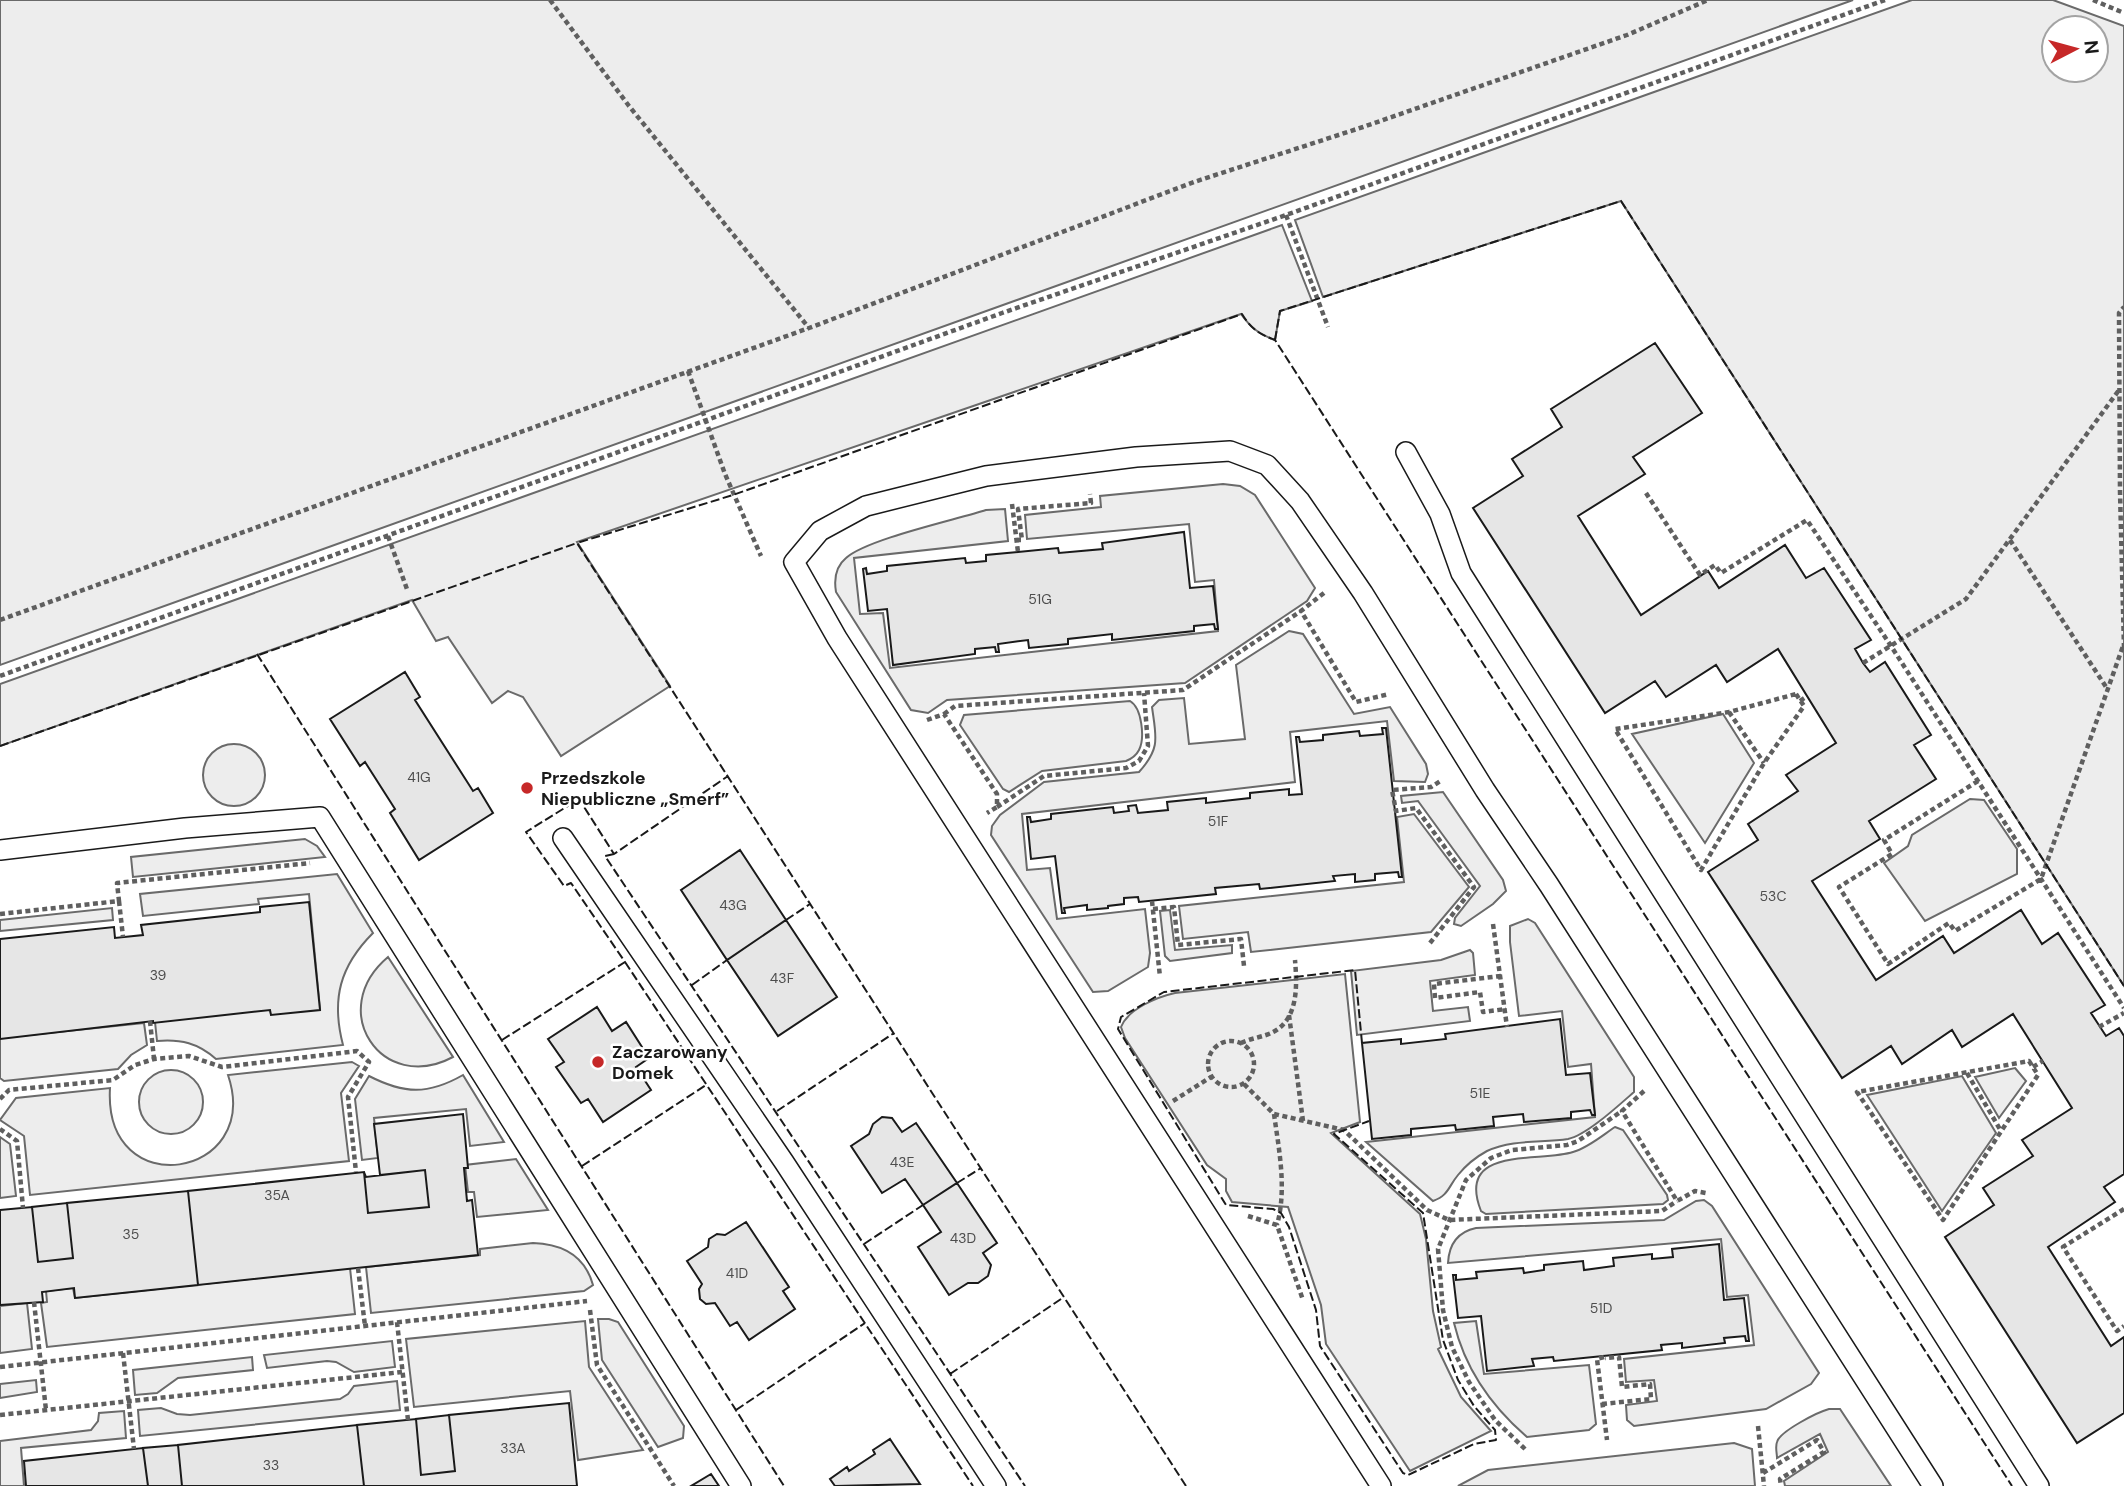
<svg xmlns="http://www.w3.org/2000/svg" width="2124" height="1486" font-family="'DM Sans',sans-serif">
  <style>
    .green { fill: #ededed; stroke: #6a6a6a; stroke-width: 2; fill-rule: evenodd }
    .building { fill: #e6e6e6; stroke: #1a1a1a; stroke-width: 2 }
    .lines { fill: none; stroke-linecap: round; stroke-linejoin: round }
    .lane-casing { stroke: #1a1a1a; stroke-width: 22 }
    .path { stroke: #5f5f5f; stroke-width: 4.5; stroke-dasharray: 5 3.5; stroke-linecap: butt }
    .lane { stroke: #fff; stroke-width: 19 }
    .fence { stroke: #1a1a1a; stroke-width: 2; stroke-dasharray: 9 3.5; stroke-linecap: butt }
    .poi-dot { fill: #c62828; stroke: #fff; stroke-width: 2.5 }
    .labels { text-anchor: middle; stroke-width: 5; stroke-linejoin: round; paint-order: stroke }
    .number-label { font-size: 14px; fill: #4d4d4d }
    .poi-label { font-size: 18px; font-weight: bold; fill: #1a1a1a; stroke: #fff; text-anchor: start }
  </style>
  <rect width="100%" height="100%" fill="#fff"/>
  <!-- green -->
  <path class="green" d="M0,0H1853L0,665Z
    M1912,0H2053L2124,26V986L1621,201L1323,297L1295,220ZM2054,28H2096V70H2054Z
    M1282,225L1312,301L1280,311L1275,340C1259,334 1251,328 1241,314L577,542L670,686L561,756L523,697L508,691L492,703L448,637L436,641L412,600L0,746V684Z
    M1223,484L1240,486L1255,495L1315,588L1307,601L1185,683L947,700L928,713L911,710L836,592C834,580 835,567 846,558C867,539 955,520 986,510L1005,509L1008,541L854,558L860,614L883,613L890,668L1218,631L1214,580L1195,582L1189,524L1027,539L1025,515L1101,507L1100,496Z
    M1289,631L1303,634L1354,714L1390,707L1426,764L1428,774L1425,782L1394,781L1387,721L1290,732L1295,782L1022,814L1027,870L1050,868L1057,919L1145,909L1150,953L1148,967L1108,991L1093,992L991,835L992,826L1000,815L1044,782L1139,772C1161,748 1156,737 1152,707L1159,700L1184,698L1189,744L1245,739L1236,665Z
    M1130,701C1142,708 1145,738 1139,750C1136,756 1131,759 1126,761L1042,771L1009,792L1003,789L960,725L964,715Z
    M1723,714L1754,763L1705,843L1632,734Z
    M203 775a31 31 0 1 1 62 0a31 31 0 1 1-62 0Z
    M1443,792L1503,880L1506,891L1493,904L1461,926L1454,924L1455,918L1480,886L1418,801L1402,803L1401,796Z
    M1970,799L1984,800L2017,849V874L1925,921L1884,863L1908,846L1912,835Z
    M1414,814L1469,887L1431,932L1251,952L1248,932L1183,939L1179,906L1404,882L1397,817Z
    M305,839L317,846L325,857L133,877L131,857Z
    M337,874L373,933C340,966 331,999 343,1045L216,1059C198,1043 181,1039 157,1041L155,1022L270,1009L271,1014L320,1009L309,894L258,899L259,904L143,916L140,894Z
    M112,908L113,920L0,931V920Z
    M1170,910L1175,950L1232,945V953L1170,961L1165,956L1160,911Z
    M1528,919L1535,923L1634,1077V1092C1619,1105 1587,1135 1568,1139C1541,1143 1513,1139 1487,1151C1476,1157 1466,1165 1458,1175C1448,1187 1449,1195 1433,1201L1366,1142L1595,1117L1591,1064L1568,1067L1562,1011L1519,1016L1510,942V926Z
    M1470,950L1473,953L1475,975L1430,981L1433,1011L1468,1007L1470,1021L1357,1035L1351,971L1441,960Z
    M388,957L453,1057C382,1095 325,1010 388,957Z
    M1345,974L1360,1122L1331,1133L1420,1214L1426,1239L1433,1311L1441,1347L1438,1349L1461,1397L1491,1431L1410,1471L1326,1344L1321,1305L1288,1207L1232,1202L1226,1191V1179L1207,1165L1125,1038L1121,1027C1128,1009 1157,997 1175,993Z
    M144,1023L147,1045L131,1055L118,1069L4,1081L0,1078V1038Z
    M352,1062L359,1066L341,1093L349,1161L30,1195L24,1136L0,1120L16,1098L110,1088C103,1205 263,1179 228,1075Z
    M2015,1068L2026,1081L1999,1118L1975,1077Z
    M139 1102a32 32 0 1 1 64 0a32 32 0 1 1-64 0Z
    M463,1075L504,1142L470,1146L466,1109L374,1118L378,1158L362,1160L355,1099L369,1076C404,1094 428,1095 463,1075Z
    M1962,1076L1996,1133L1942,1211L1867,1095Z
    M1615,1127L1623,1130L1667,1195L1668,1200L1663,1204L1486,1214L1481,1211C1455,1145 1539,1163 1573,1152C1588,1148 1603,1135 1615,1127Z
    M0,1137L10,1144L16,1196L0,1198Z
    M516,1159L548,1210L477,1217L474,1192H468L465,1165Z
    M1704,1200L1712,1206L1819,1373L1811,1384L1766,1409L1634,1426L1627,1420L1626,1405L1657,1401L1654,1380L1626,1382L1624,1359L1754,1345L1748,1295L1727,1297L1721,1239L1448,1263C1449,1244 1457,1232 1476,1228L1664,1220L1696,1201Z
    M533,1243C563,1244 585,1256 593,1285L584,1291L371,1313L366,1267L480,1255V1249Z
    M350,1268L355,1314L47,1347L41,1303L47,1302L46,1291L73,1288L75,1298Z
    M27,1303L32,1349L0,1353V1306Z
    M598,1319H609L618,1322L684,1426L683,1438L658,1447L602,1360Z
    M585,1321L589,1367L643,1450L578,1460L570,1391L414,1407L406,1339Z
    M1476,1321L1484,1374L1589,1365L1596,1424L1589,1430L1527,1437C1491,1406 1465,1369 1454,1323Z
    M392,1341L395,1367L354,1372L336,1362L327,1361L267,1368L264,1355Z
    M252,1357L253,1370L178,1378L157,1393L135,1395L133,1370Z
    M36,1380L37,1392L0,1398V1384Z
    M397,1381L400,1410L140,1436L138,1410L161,1408L177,1414L190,1415L340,1399L348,1394L354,1386Z
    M1829,1409H1840L1891,1486H1785L1784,1481L1828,1452L1820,1434L1777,1458C1777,1453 1775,1447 1777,1442C1780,1431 1818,1412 1829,1409Z
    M124,1411L126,1438L21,1448L24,1486H0V1441L91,1430L98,1421L99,1413Z
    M1734,1443L1752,1449L1755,1486H1458L1488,1470Z"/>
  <!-- building -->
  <path class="building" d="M1655,343L1702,413L1633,457L1645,474L1578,516L1641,615L1708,571L1719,588L1785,545L1806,578L1824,568L1871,640L1855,649L1863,663L1870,672L1885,662L1931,735L1914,745L1936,779L1869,821L1880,839L1812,881L1876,980L1943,936L1954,953L2021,910L2042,944L2058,933L2105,1005L2091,1013L2106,1036L2119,1028L2124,1036V1174L2104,1187L2115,1202L2048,1247L2111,1346L2124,1337V1413L2077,1443L1945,1237L1994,1205L1983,1188L2033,1156L2022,1140L2072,1108L2013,1014L1962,1047L1952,1030L1902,1064L1891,1046L1842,1078L1708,872L1758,840L1748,824L1798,791L1786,775L1836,743L1778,649L1727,682L1716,665L1666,697L1655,681L1605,713L1473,508L1523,476L1512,459L1562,427L1551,409Z
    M1184,532L1190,588L1213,586L1218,629H1215L1214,624L1194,626V631L1112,640V634L1068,639V644L1029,648L1028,640L998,644L999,652H996L995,647L975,649V654L893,665L887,609L868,611L863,569L866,568L867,574L887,571V566L965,558L966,563L986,561V555L1018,552L1058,548L1059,553L1103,549L1102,543Z
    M405,672L420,697L415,700L473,791L478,788L493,813L419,860L390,813L395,809L365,762L360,766L330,719Z
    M1382,728H1386L1402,877H1399L1398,872L1375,874V880L1355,882V874L1333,876L1335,881L1260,889L1259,884L1215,888L1216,894L1139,902L1138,897L1124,898V904L1108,906V908L1087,910V905L1064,908L1065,913H1062L1055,856L1031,859L1027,817H1030L1031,822L1051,819V814L1113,807L1114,813L1129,811L1128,806L1136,805L1138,813L1168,810L1167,802L1206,798V803L1250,798V793L1289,789V795L1302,794L1296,737H1299L1300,742L1323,740V735L1359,731L1360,736L1383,734Z
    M740,850L786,920L727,960L681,890Z
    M309,902L320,1010L271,1015L270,1010L153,1023V1021L0,1039V939L114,927L115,938L143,935L141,925L260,912V907Z
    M786,920L837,997L778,1036L727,960Z
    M597,1007L612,1031L626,1022L649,1058L636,1067L651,1090L603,1122L588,1099L581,1103L556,1067L564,1062L548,1039Z
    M1560,1019L1566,1075L1590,1073L1595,1115H1592L1590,1110L1571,1112V1118L1524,1122L1523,1114L1493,1117L1494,1126L1456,1130L1455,1125L1411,1129V1135L1372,1139L1362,1043L1401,1039V1044L1446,1039L1445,1034Z
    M463,1114L468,1168H464L467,1201L472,1200L478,1255L198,1285L188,1191L364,1172L368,1213L429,1207L425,1170L380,1175L374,1124Z
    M882,1117L892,1118L902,1132L916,1123L957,1183L923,1205L905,1179L882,1193L851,1146L869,1134L873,1124Z
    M425,1170L429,1207L368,1213L364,1172L366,1177Z
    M957,1183L997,1243L983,1253L991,1265L988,1276L978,1283H968L949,1295L918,1247L941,1232L923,1205Z
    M188,1191L198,1285L75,1298L74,1288L42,1292L43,1302L0,1305V1210L32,1207L38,1262L73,1258L67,1203Z
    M67,1203L73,1258L38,1262L32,1207Z
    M746,1222L789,1287L783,1291L795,1309L749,1340L737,1322L730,1326L715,1303L706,1304L700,1299L699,1289L702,1284L687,1261L708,1247L709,1239L717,1234L725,1235Z
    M1719,1244L1724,1300L1744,1298L1749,1341H1746L1745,1336L1724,1338L1725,1343L1682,1348V1343L1661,1345L1662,1350L1554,1361L1553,1357L1532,1359L1534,1366L1487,1371L1481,1316L1458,1318L1453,1275H1456V1280L1477,1278L1476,1272L1523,1268L1524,1273L1544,1270V1265L1583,1261L1584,1270L1614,1266L1613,1258L1652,1254V1259L1673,1257L1672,1249Z
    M569,1403L577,1486H364L357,1425L416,1419L421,1475L455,1471L449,1415Z
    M449,1415L455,1471L421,1475L416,1419Z
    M357,1425L364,1486H182L178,1445Z
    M890,1439L920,1484L835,1486L830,1479L847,1467L849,1471L875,1454L873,1450Z
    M178,1445L182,1486H148L143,1448Z
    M143,1448L148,1486H26L24,1461Z
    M711,1474L719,1486H691Z"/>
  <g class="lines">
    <defs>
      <path id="lane" d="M1406,452L1440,514L1461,573L2039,1486
        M563,838L784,1162L996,1486
        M0,850L185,828L320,817L741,1486
        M1381,1486L837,638L794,562L820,531L866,506L986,476L1136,457L1230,451L1267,465L1300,501L1363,593L1485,790L1549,885L1933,1486"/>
    </defs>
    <!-- lane casing -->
    <use href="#lane" class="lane-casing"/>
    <!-- path -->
    <path class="path" d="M550,0L629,106L809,328
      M2093,0L2124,13
      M1286,215L1328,327
      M688,371L725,474L761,556
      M1646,493L1700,575L1715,565L1721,573L1807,520L1891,646L2124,1008
      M1012,504L1018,552
      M388,536L408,592
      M1016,540H1022L1018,509L1091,503L1090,494
      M2010,540L2108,690
      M1324,593L1301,611L1356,702L1389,694
      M0,620L809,328L1194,182L1363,127L1627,35L1708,0
      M2124,648L2120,492L2119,313L2124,307
      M1863,663L1966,599L2119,390
      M0,676L1002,313L1286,215L1885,0
      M1796,694L1804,706L1764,763L1701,870L1615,729L1729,712Z
      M1800,701L1806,697
      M1729,712L1764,763
      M944,714L955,706L1183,690L1301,611
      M927,720L944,714L997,794V807L987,813
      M1978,781L1884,840L1892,854L1839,887L1888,964L1949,923L1955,931L2041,879L2123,646
      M997,807L1044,776L1126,768L1139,761L1148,746L1144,693
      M119,901L123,937
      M1152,901L1160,977
      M1153,909L1174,907L1178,945L1241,939L1244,966
      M0,914L119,901L117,883L310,863
      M1493,924L1507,1027
      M1430,943L1474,887L1416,808L1396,811L1392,790L1431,787L1442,780
      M1501,976L1434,984L1435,998L1480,992L1483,1012L1506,1009
      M1289,1015L1303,1121
      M150,1021L154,1059
      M2099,1027L2124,1013
      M1208 1064a23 23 0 1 1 46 0a23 23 0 1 1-46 0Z
      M1241,1043C1251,1038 1264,1037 1273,1032C1299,1019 1297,984 1295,960
      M2029,1061L2038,1075L1943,1220L1857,1092Z
      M2033,1067L2043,1061
      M1967,1073L2001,1131
      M1244,1084L1274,1114L1344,1130L1427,1210L1449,1220L1662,1211L1677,1201
      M1644,1091L1622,1111L1677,1201L1695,1191L1706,1193
      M0,1099L9,1090L113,1080L135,1065L154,1059L189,1056L222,1067L357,1051L369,1062L348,1097L356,1172
      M1173,1101L1211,1077
      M1274,1114C1279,1150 1287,1189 1277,1225
      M0,1129L17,1141L23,1208
      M2124,1209L2063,1247L2117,1331L2124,1326
      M1248,1216L1277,1225L1303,1300
      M358,1268L365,1326
      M34,1302L46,1410
      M590,1310L597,1365L674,1486
      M397,1322L408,1420
      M123,1353L134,1449
      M1604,1357L1597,1359L1607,1440
      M0,1367L587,1301
      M1602,1404L1651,1399L1650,1384L1622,1387L1619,1357L1605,1358
      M0,1415L402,1372
      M1758,1426L1764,1486
      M1525,1449L1495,1420L1469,1382L1452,1347L1443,1310L1438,1249L1466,1180L1491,1158L1512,1150L1567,1145L1578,1141L1622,1111
      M1763,1473L1817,1440L1824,1452L1780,1479L1781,1486"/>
    <!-- lane -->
    <use href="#lane" class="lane"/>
    <!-- fence -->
    <path class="fence" d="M1275,340L1280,311L1621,201L2124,986
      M257,654L784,1486
      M0,746L577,543
      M614,854L605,856L1025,1486
      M786,920L810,904
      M625,962L973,1486
      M692,985L727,960
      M502,1040L625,962L571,883L564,886L526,832L579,799L614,854L728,776
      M1362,1043L1355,970L1164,992L1121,1017L1118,1029L1226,1205L1273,1209L1281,1213L1289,1227L1316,1310L1320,1346L1403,1473L1408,1475L1474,1444L1496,1440L1495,1430L1474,1406L1458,1380L1443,1340L1423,1213L1334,1134L1369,1121
      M777,1111L894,1033
      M582,1166L706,1085
      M957,1183L981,1168
      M864,1244L923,1205
      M950,1374L1064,1297
      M736,1410L865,1323
      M1186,1486L577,543L733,495L1242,314C1251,329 1259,334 1275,340L2012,1486"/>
  </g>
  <!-- markers -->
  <g class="poi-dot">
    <circle cx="527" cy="788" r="7"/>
    <circle cx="598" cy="1062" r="7"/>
  </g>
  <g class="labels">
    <!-- number labels -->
    <g class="number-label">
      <text x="1040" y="604">51G</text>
      <text x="419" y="782">41G</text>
      <text x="1218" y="826">51F</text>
      <text x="1773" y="901">53C</text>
      <text x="733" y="910">43G</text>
      <text x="158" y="980">39</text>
      <text x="782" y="983">43F</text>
      <text x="1480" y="1098">51E</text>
      <text x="902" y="1167">43E</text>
      <text x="277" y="1200">35A</text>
      <text x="131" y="1239">35</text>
      <text x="963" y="1243">43D</text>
      <text x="737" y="1278">41D</text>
      <text x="1601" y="1313">51D</text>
      <text x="513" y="1453">33A</text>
      <text x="271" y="1470">33</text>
    </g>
    <!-- poi labels -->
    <g class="poi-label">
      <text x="541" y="784">Przedszkole<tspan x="541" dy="21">Niepubliczne „Smerf”</tspan></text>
      <text x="612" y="1058">Zaczarowany<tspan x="612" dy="21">Domek</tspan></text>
    </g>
  </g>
  <!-- north arrow -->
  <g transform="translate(2075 49) rotate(84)"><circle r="33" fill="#ffffff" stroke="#a3a3a3" stroke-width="2"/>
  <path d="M0-5L12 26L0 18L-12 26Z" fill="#c62828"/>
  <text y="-10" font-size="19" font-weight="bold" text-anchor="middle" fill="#1a1a1a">N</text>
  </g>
</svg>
